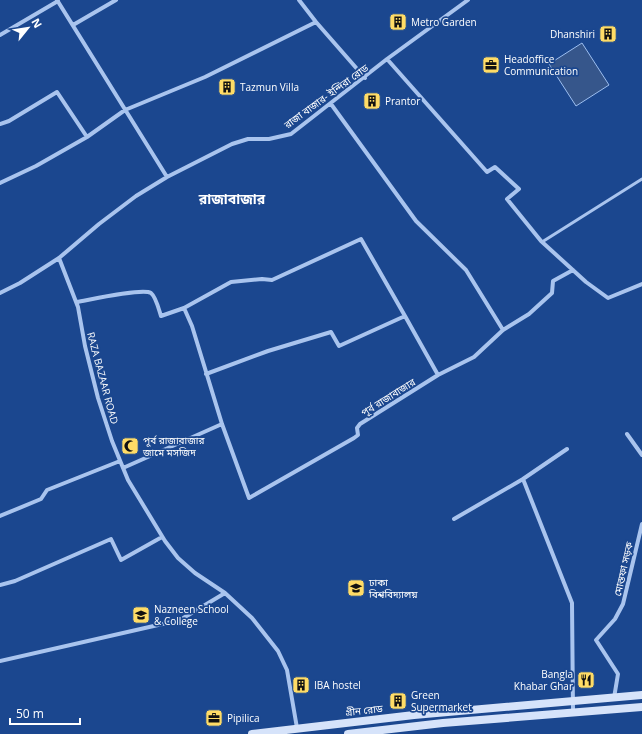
<svg xmlns="http://www.w3.org/2000/svg" width="642" height="734" font-family="'Open Sans','Noto Sans Bengali',sans-serif">
  <style>
    .water { fill: #36568b; stroke: #9cbef0 }
    .lines { fill: none; stroke-linecap: round; stroke-linejoin: round }
    .service { stroke: #a9c4ee; stroke-width: 3 }
    .minor { stroke: #a9c4ee; stroke-width: 4 }
    .secondary { stroke: #d6e3fa; stroke-width: 8 }
    .labels { text-anchor: middle; stroke-width: 3.5; stroke-linejoin: round; paint-order: stroke }
    .poi-label { font-size: 10px; fill: #fff; stroke: #1b478f; text-anchor: start }
    .street-label { font-size: 10px; fill: #fff; stroke: #1b478f }
    .district-label { font-size: 14px; font-weight: bold; fill: #fff; stroke: #1b478f }
  </style>
  <rect width="100%" height="100%" fill="#1b478f"/>
  <!-- water -->
  <path class="water" d="M582,43L609,85L576,106L549,64Z"/>
  <g class="lines">
    <!-- service -->
    <path class="service" d="M542,242L642,179"/>
    <!-- minor -->
    <path class="minor" d="M57,0L167,177
      M299,0L316,22L365,78
      M73,25L116,0
      M0,35L58,1
      M387,59L487,172L495,167L519,189L507,199L541,241L586,282L608,298L642,284
      M331,104L416,221L466,270L503,330
      M0,124L9,121L57,92L87,137
      M0,183L36,166L87,137L125,110L205,77L316,22
      M59,258L78,307L85,346L98,398L112,441L128,480L165,541L178,558L195,573L225,593L252,618L278,651L287,670L297,728
      M0,293L20,283L59,258L99,224L136,196L167,177L232,144L248,139H269L291,134L387,59L468,0
      M77,302C89,300 142,288 151,293C156,297 159,310 161,316L184,308L231,282L262,279L272,280L361,239L405,316L339,346L331,332L268,351L206,374
      M184,308L192,326L222,424L249,498L354,438L358,435L357,428L360,424L438,375L474,357L503,330L529,314L552,293L553,281L573,270
      M405,316L438,375
      M627,434L642,455
      M123,468L222,424
      M523,479L572,603L573,711
      M0,516L41,499L47,490L120,461
      M454,519L523,479L567,449
      M0,585L15,581L111,539L121,560L162,537
      M0,661L180,620L225,593
      M614,698L618,674L596,640L615,619L623,604L642,524"/>
    <!-- secondary -->
    <path class="secondary" d="M252,734L414,715L642,695
      M348,734L443,723L642,707"/>
  </g>
  <!-- icons -->
  <defs>
    <symbol id="building-square" viewBox="-11 -11 22 22"><rect x="-9" y="-9" width="18" height="18" rx="4" fill="#ffdc66" stroke="#1b478f"/><path d="M-4-6H4V6H1V3H-1V6H-4ZM-2.5-4.3h1.7v1.8h-1.7ZM.8-4.3h1.7v1.8H.8ZM-2.5-1h1.7V.8h-1.7ZM.8-1h1.7V.8H.8Z" fill="#111"/></symbol>
    <symbol id="office-square" viewBox="-11 -11 22 22"><rect x="-9" y="-9" width="18" height="18" rx="4" fill="#ffdc66" stroke="#1b478f"/><path d="M-6-3h4V-5.5h4V-3h4V5H-6ZM-1-4.5V-3h2v-1.5ZM-6 0V1H6V0Z" fill="#111"/></symbol>
    <symbol id="mosque-square" viewBox="-11 -11 22 22"><rect x="-9" y="-9" width="18" height="18" rx="4" fill="#ffdc66" stroke="#1b478f"/><path d="M3.5-4.9A6 6 0 1 0 3.5 4.9A5 5 0 1 1 3.5-4.9Z" fill="#111"/></symbol>
    <symbol id="university-square" viewBox="-11 -11 22 22"><rect x="-9" y="-9" width="18" height="18" rx="4" fill="#ffdc66" stroke="#1b478f"/><path d="M0-5L7-2L0 1L-7-2ZM-4 1L0 2.5L4 1V4Q0 6-4 4Z" fill="#111"/></symbol>
    <symbol id="restaurant-square" viewBox="-11 -11 22 22"><rect x="-9" y="-9" width="18" height="18" rx="4" fill="#ffdc66" stroke="#1b478f"/><path d="M-5-6h1v4h1v-4h1v4h1v-4h1v5L-1.5 .5V6h-2V.5L-5-1ZM5-6V6H3V1.5H1.5Q1.5-4 5-6Z" fill="#111"/></symbol>
  </defs>
  <g fill-rule="evenodd">
    <use href="#building-square" x="388" y="12" width="20" height="20"/>
    <use href="#building-square" x="598" y="24" width="20" height="20"/>
    <use href="#office-square" x="481" y="55" width="20" height="20"/>
    <use href="#building-square" x="217" y="77" width="20" height="20"/>
    <use href="#building-square" x="362" y="91" width="20" height="20"/>
    <use href="#mosque-square" x="120" y="436" width="20" height="20"/>
    <use href="#university-square" x="346" y="578" width="20" height="20"/>
    <use href="#university-square" x="131" y="605" width="20" height="20"/>
    <use href="#restaurant-square" x="576" y="670" width="20" height="20"/>
    <use href="#building-square" x="291" y="675" width="20" height="20"/>
    <use href="#building-square" x="388" y="691" width="20" height="20"/>
    <use href="#office-square" x="204" y="708" width="20" height="20"/>
  </g>
  <g class="labels">
    <!-- poi labels -->
    <g class="poi-label">
      <text x="411" y="26">Metro Garden</text>
      <text x="595" y="38" text-anchor="end">Dhanshiri</text>
      <text x="504" y="63">Headoffice<tspan x="504" dy="12">Communication</tspan></text>
      <text x="240" y="91">Tazmun Villa</text>
      <text x="385" y="105">Prantor</text>
      <text x="143" y="444">পূর্ব রাজাবাজার<tspan x="143" dy="12">জামে মসজিদ</tspan></text>
      <text x="369" y="586">ঢাকা<tspan x="369" dy="12">বিশ্ববিদ্যালয়</tspan></text>
      <text x="154" y="613">Nazneen School<tspan x="154" dy="12">&amp; College</tspan></text>
      <text x="573" y="678" text-anchor="end">Bangla<tspan x="573" dy="12">Khabar Ghar</tspan></text>
      <text x="314" y="689">IBA hostel</text>
      <text x="411" y="699">Green<tspan x="411" dy="12">Supermarket</tspan></text>
      <text x="227" y="722">Pipilica</text>
    </g>
    <!-- street labels -->
    <g class="street-label">
      <text transform="translate(326 96) rotate(-36)" y="4">রাজা বাজার- ইন্দিরা রোড</text>
      <text transform="translate(103 378) rotate(75)" y="4">RAZA BAZAAR ROAD</text>
      <text transform="translate(388 397) rotate(-32)" y="4">পূর্ব রাজাবাজার</text>
      <text transform="translate(623 569) rotate(-77)" y="4">মোস্তফা সড়ক</text>
      <text transform="translate(364 710) rotate(-6)" y="4">গ্রীন রোড</text>
    </g>
    <!-- district labels -->
    <g class="district-label">
      <text x="232" y="204">রাজাবাজার</text>
    </g>
  </g>
  <!-- north arrow -->
  <g transform="translate(28 28) rotate(60)" stroke="#1b478f" stroke-width="3" paint-order="stroke">
  <path d="M0-3L7 15L0 10L-7 15Z" fill="#ffffff"/>
  <text y="-6" font-size="11" font-weight="bold" text-anchor="middle" fill="#ffffff">N</text>
  </g>
  <!-- scale -->
  <path d="M10 718v6h70v-6" fill="none" stroke="#ffffff" stroke-width="2"/>
  <text x="16" y="718" font-size="12" fill="#ffffff" stroke="#1b478f" stroke-width="3" paint-order="stroke">50 m</text>
</svg>
